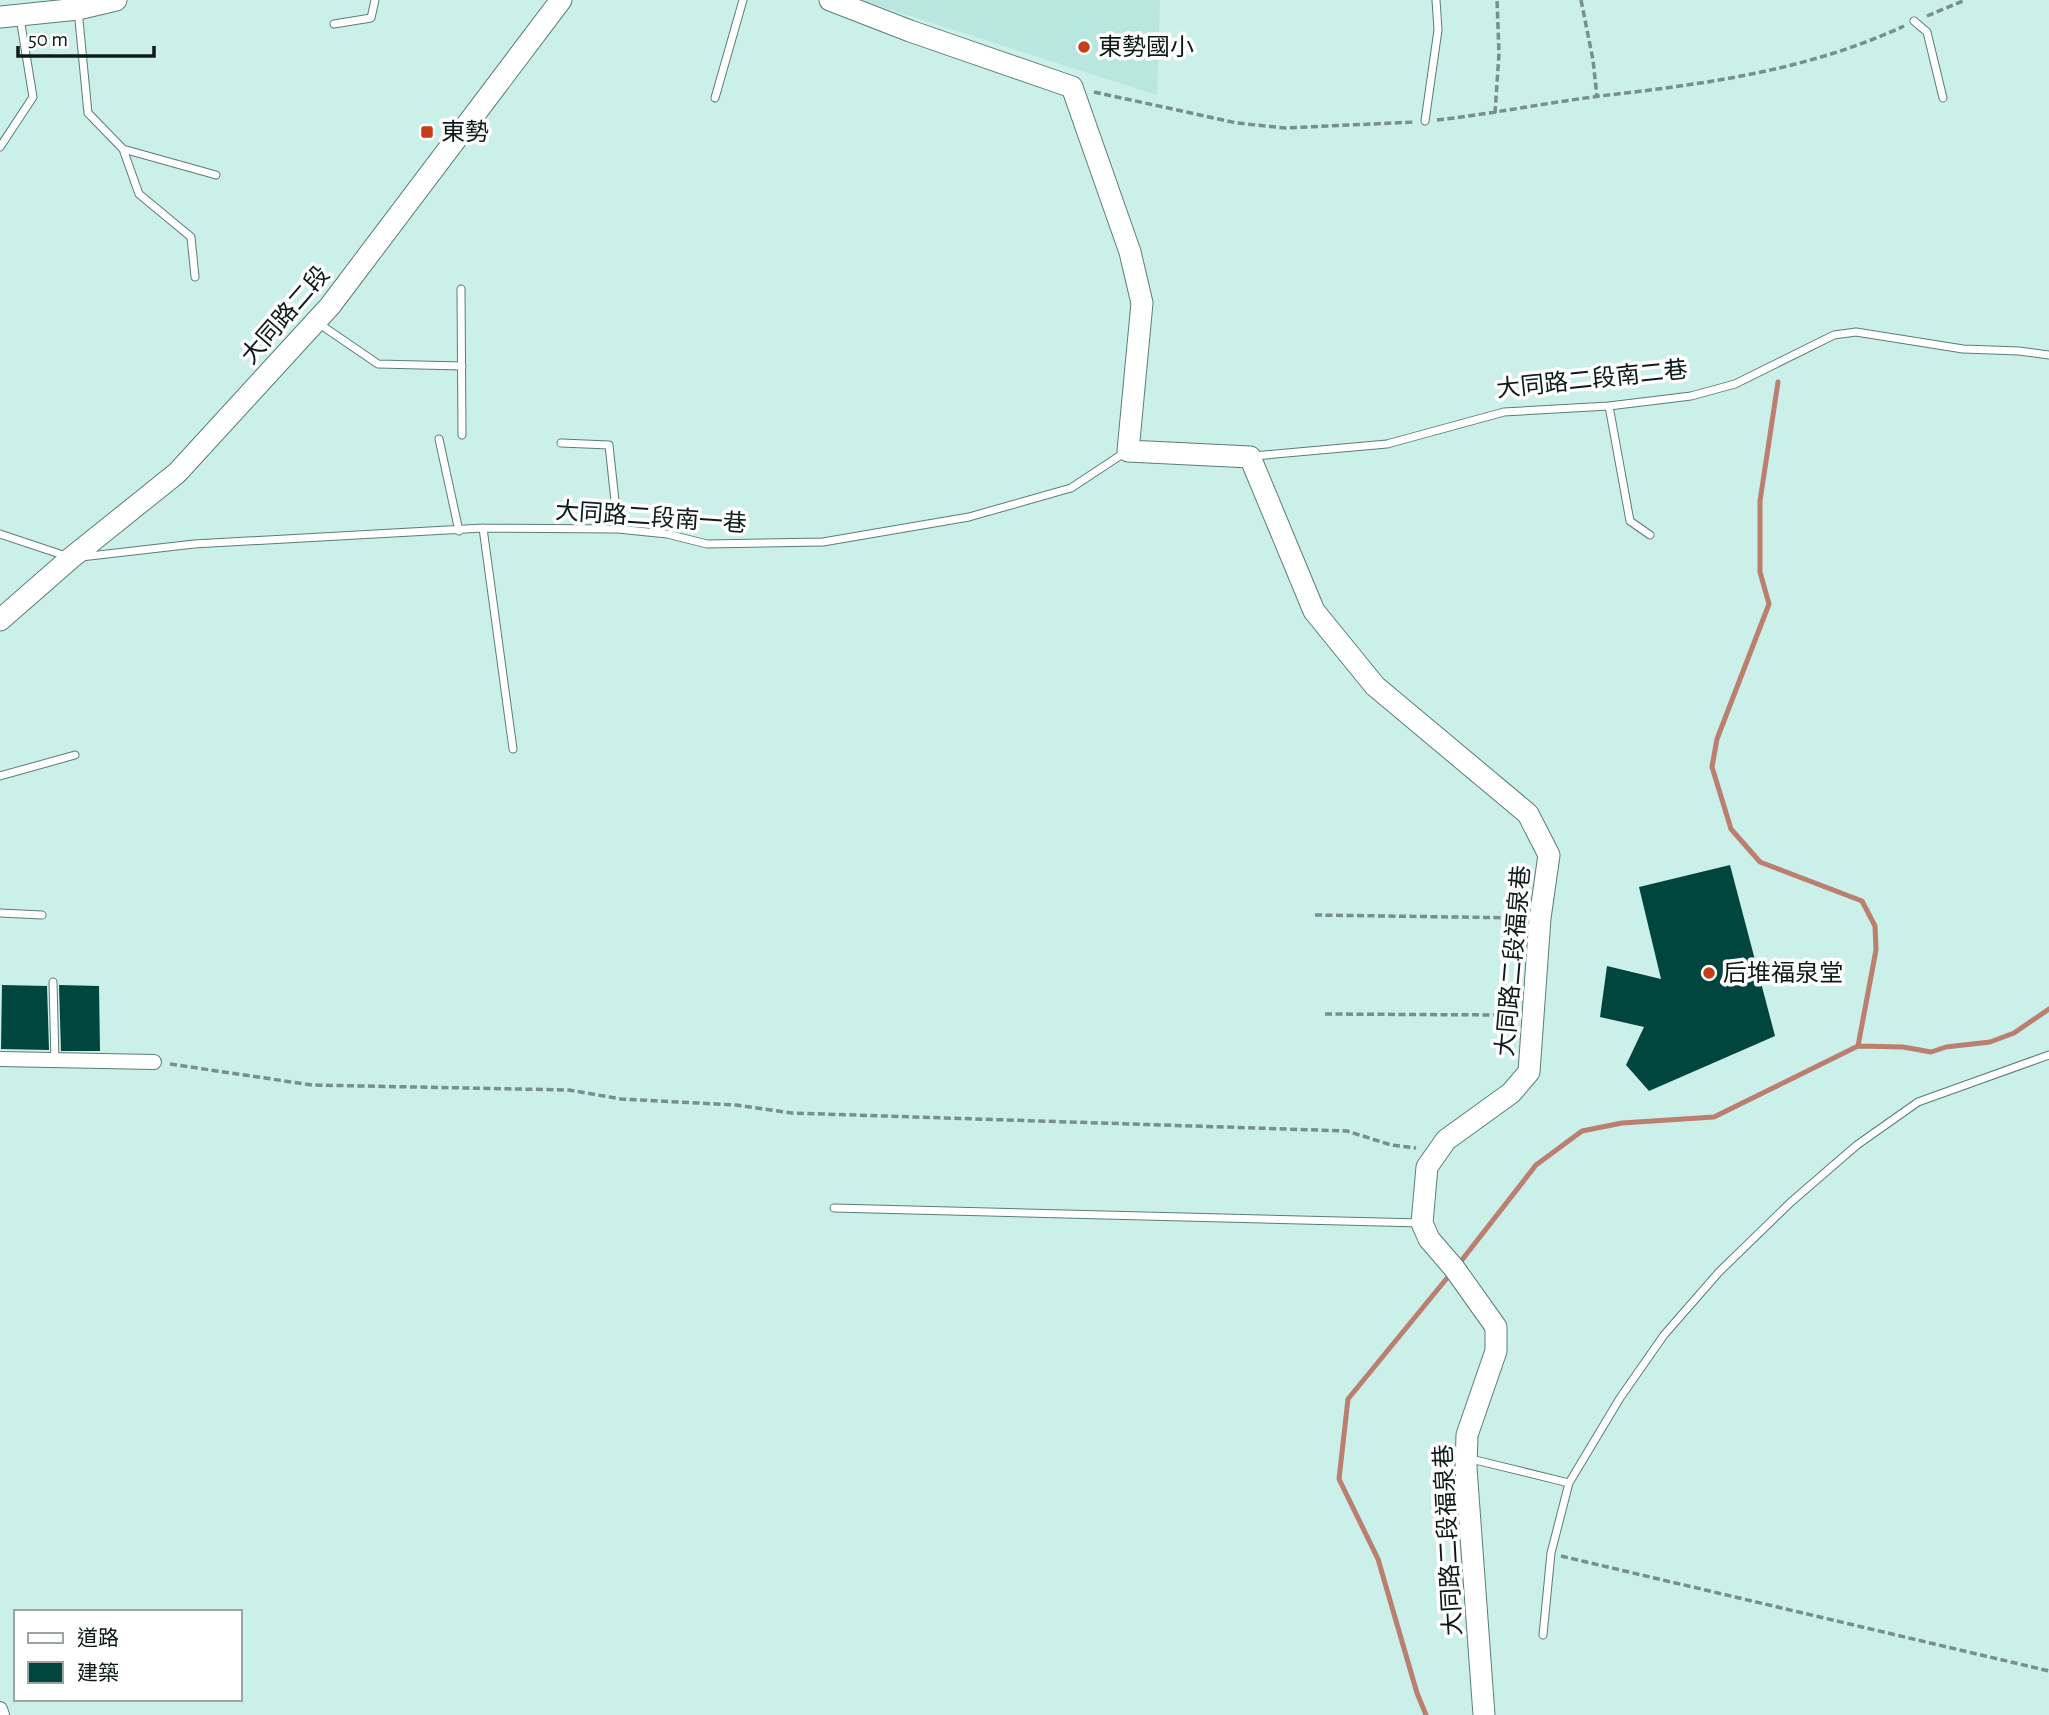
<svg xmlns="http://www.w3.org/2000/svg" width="2049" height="1715" font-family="'Alegreya Sans','Noto Sans TC',sans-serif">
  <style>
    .built { fill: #b9e6de }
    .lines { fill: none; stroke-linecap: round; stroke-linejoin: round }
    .stream { stroke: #bb7f6f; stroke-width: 5 }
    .building { fill: #00463f }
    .lane-casing { stroke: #5c7d77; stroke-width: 9 }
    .street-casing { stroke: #5c7d77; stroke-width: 16 }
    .secondary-casing { stroke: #5c7d77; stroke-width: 23 }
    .path { stroke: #76908b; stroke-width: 3.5; stroke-dasharray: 7 3.5; stroke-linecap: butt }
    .lane { stroke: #fff; stroke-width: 7 }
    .street { stroke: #fff; stroke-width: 14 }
    .secondary { stroke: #fff; stroke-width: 21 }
    .poi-dot { fill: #c63d17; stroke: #fff; stroke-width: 2.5 }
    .labels { text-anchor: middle; stroke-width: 7; stroke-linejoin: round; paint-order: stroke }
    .poi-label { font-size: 24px; fill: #0d1b18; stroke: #fff; text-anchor: start }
    .street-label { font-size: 24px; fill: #0d1b18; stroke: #fff }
  </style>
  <rect width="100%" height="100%" fill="#cbefe9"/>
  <!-- built -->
  <path class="built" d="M860,0H1160L1157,95Z"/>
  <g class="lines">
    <!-- stream -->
    <path class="stream" d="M1778,382L1760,501V572L1769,604L1717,739L1712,767L1731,829L1760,862L1862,901L1875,926L1876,950L1858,1046
      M1458,1265L1536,1165L1582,1131L1622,1123L1714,1117L1858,1046L1903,1047L1931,1052L1946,1047L1990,1042L2014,1033L2049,1009
      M1426,1715L1417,1693L1378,1559L1339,1479L1348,1399L1452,1272"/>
  </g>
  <!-- building -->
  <path class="building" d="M1730,865L1775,1036L1649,1091L1626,1065L1644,1027L1600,1017L1607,966L1661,979L1639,887Z
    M2,985L47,986L49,1050L1,1049Z
    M59,985L99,986L100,1051H61Z"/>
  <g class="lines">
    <defs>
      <path id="lane" d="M78,10L88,113L123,149L139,194L191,237L195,277
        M1914,21L1927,32L1943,98
        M334,24L371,18L375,0
        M715,98L743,0
        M1425,121L1438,30L1436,0
        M0,147L33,97L20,18
        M123,149L216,175
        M461,289L462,435
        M318,323L378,364L462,366
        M1609,406L1630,521L1650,535
        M439,439L459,531
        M561,443L609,445L618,529
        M1254,456L1387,444L1504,412L1609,406L1691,396L1735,384L1834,335L1856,332L1963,349L2019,351L2049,355
        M483,528L513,749
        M0,534L66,556
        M81,557L194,544L483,528L618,529L667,534L707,544L823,542L969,517L1071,488L1127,451
        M0,776L75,755
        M0,913L42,915
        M53,982L55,1060
        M834,1208L1421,1223
        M1471,1459L1569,1483
        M1543,1635L1551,1553L1569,1483L1620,1398L1664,1335L1719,1272L1791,1202L1857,1145L1918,1102L2049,1055"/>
      <path id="street" d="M0,1059L154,1062
        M0,1709L2,1715"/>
      <path id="secondary" d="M830,0L910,31L1072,87L1130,252L1142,303L1128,451L1250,457L1314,611L1375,686L1528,814L1549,855L1540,918L1529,1072L1511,1093L1446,1140L1427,1167L1422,1223L1429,1239L1454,1268L1496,1327V1351L1467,1435L1466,1468L1484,1715
        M0,17L78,9L116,0
        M0,620L71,558L177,473L330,306L561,0"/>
    </defs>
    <!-- lane casing -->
    <use href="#lane" class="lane-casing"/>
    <!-- street casing -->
    <use href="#street" class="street-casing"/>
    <!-- secondary casing -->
    <use href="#secondary" class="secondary-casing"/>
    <!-- path -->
    <path class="path" d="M1581,0L1593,60L1597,97
      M1927,16L1965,0
      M1094,92L1237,123L1285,128L1415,122
      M1495,113L1499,53L1497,0
      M1437,120C1491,114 1545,103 1600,96C1704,84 1807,71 1904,26
      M1315,915L1523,918
      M1325,1014L1504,1015L1516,1011
      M170,1064L312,1085L569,1090L621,1099L736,1105L792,1113L1347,1131L1391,1145L1416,1148
      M1561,1556L2049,1671"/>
    <!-- lane -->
    <use href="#lane" class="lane"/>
    <!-- street -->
    <use href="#street" class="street"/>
    <!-- secondary -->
    <use href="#secondary" class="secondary"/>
  </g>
  <!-- markers -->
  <g class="poi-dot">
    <circle cx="1084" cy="47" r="7"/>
    <rect x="420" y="125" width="14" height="14" rx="3.5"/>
    <circle cx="1709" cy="973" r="7"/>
  </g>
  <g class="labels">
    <!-- poi labels -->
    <g class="poi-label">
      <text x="1098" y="55">東勢國小</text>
      <text x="441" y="140">東勢</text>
      <text x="1723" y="981">后堆福泉堂</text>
    </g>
    <!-- street labels -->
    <g class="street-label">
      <text transform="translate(285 315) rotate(-49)" y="8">大同路二段</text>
      <text transform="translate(1592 379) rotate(-6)" y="8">大同路二段南二巷</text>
      <text transform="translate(651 517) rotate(4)" y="8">大同路二段南一巷</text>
      <text transform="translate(1513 961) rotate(-85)" y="8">大同路二段福泉巷</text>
      <text transform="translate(1448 1540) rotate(-93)" y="8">大同路二段福泉巷</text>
    </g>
  </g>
  <!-- legend -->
  <rect x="14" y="1610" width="228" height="91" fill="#ffffff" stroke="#9ea4a3" stroke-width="2"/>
  <rect x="28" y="1633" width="35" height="10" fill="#ffffff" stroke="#9ea4a3" stroke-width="2"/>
  <text x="77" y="1645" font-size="21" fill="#0d1b18">道路</text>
  <rect x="28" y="1662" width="35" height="21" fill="#00463f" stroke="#9ea4a3" stroke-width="2"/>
  <text x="77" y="1680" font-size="21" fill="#0d1b18">建築</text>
  <!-- scale -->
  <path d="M18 46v10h136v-10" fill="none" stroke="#0d1b18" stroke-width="3.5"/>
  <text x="28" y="46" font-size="21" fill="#0d1b18" stroke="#ffffff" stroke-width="5" paint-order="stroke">50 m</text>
</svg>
